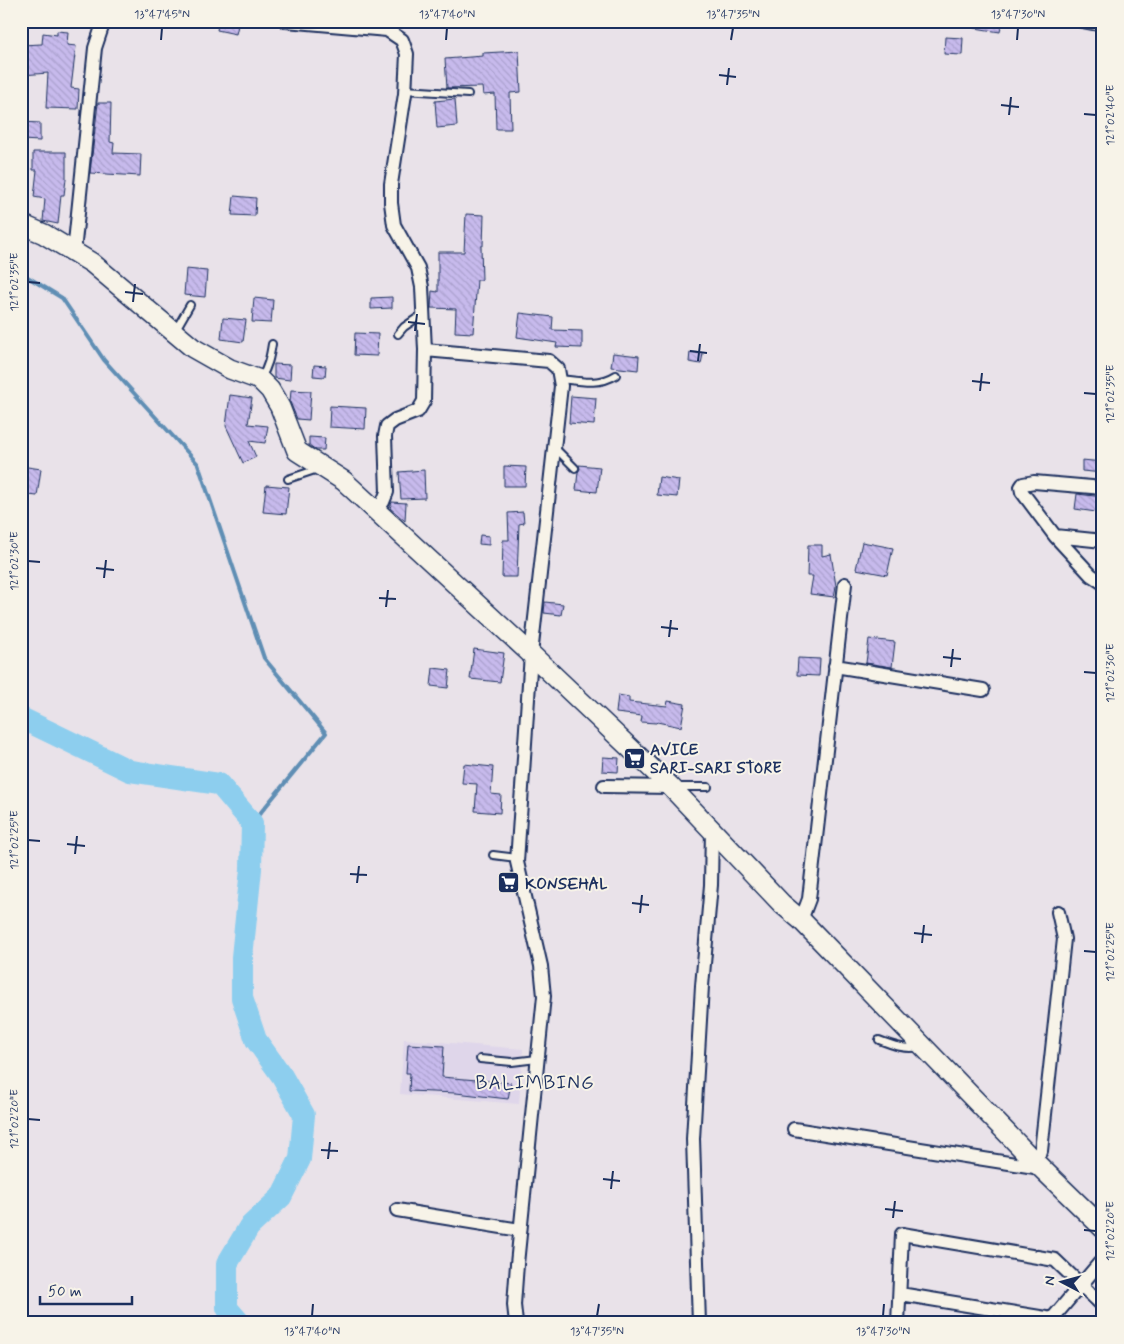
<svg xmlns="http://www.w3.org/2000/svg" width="1124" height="1344" font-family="Mynerve,sans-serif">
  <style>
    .built { fill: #dfd6ea }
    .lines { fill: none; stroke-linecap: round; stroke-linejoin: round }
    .stream { stroke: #5f8eb4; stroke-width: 4 }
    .river { stroke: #8dceee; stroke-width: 22 }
    .building { fill: url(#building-back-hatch); stroke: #1b2f5e }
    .lane-casing { stroke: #1b2f5e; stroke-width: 10 }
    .street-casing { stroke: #1b2f5e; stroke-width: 16 }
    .secondary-casing { stroke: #1b2f5e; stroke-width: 22 }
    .lane { stroke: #f7f3e8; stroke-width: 6 }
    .street { stroke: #f7f3e8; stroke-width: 12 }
    .secondary { stroke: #f7f3e8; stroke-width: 19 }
    .ticks { fill: none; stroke: #1b2f5e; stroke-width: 2 }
    .labels { text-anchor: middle; stroke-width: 4; stroke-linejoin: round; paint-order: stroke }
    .poi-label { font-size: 16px; font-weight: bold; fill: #1b2f5e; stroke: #f7f3e8; text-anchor: start }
    .quarter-label { font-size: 19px; letter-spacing: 1px; fill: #1b2f5e; stroke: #f7f3e8 }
    .neatline { fill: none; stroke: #1b2f5e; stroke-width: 2 }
    .ticks-label { font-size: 12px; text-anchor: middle; fill: #1b2f5e }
  </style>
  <defs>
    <pattern id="building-back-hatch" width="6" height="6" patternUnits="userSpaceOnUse" patternTransform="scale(1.25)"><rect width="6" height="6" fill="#c7baec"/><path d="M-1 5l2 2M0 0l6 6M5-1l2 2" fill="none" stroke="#aaa0cd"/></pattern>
  </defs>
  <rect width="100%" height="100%" fill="#e9e2e9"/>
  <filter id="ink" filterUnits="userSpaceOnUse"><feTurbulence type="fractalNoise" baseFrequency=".02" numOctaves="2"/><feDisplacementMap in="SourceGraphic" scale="10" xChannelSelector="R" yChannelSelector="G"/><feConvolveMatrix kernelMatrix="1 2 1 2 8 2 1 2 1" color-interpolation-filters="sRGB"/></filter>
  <g filter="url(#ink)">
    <!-- built -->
    <path class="built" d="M404,1039L523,1049L519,1104L400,1094Z"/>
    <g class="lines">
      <!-- stream -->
      <path class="stream" d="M21,273L62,298L104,360L198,464L264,658L326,733L252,823"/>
      <!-- river -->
      <path class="river" d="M21,718L130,771L219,784L252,823L251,869L242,957V998L256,1040L282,1076L304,1115L300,1159L281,1197L249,1227L227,1264V1308L240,1323"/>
    </g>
    <!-- building -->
    <path class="building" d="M219,21H239L236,34L217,30Z
      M969,21H1002L1000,32L969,27Z
      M57,31L68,32L67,45L76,46L71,88L79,89L78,109L46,108L48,73L22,75L21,45L42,44L43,33L57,35Z
      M945,37L963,38L962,55L944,54Z
      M519,51L521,92L510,93L511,129H496L495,94L483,95L482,87L447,88L445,59L483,56V53Z
      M455,99L457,126L437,128L435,101Z
      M98,103H111L110,142L114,143L113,153L141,154L140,176L90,173Z
      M21,122L40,123V141L21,140Z
      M33,152H66V179L64,195H61L58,224L43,221L45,199L34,197L37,170H33Z
      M234,196L256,198L255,216L232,215Z
      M466,214L484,215L483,246H481L482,280H477L473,333L455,332L456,309L431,308L432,291L438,292V252H464Z
      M186,269L207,271L205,297L184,295Z
      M392,297V308L371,309V298Z
      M254,298L273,300L271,323L252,322Z
      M520,313L553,317L552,330L582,331V348L556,347L557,343L517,337Z
      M223,318L246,320L243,342L221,339Z
      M355,333L378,334L377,356L354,355Z
      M690,352L703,354L701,364L689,362Z
      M613,353L639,356L638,370L611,367Z
      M274,364L291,365L290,380L274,378Z
      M314,365L326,366L325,377L313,376Z
      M291,390L311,391L309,420L297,419L290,402Z
      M230,395L252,398L248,424L268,426L265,443L249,441L256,457L243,463L226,426Z
      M571,396L596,398L594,425L569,423Z
      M330,406L366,408L365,429L329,427Z
      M309,437L325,438L324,450H316L309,445Z
      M1082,460L1103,462V473L1082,471Z
      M579,465L600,467L597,492L576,490L578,472L580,469Z
      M21,466L41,469L37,496L21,494Z
      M504,466L526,467L525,486H504Z
      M424,470L425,498L401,499L399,472Z
      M659,477L679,480L677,497L657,495Z
      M266,485L289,487L286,514L263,512Z
      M1077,494L1103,497V513L1075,509Z
      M392,502L406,503L405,521L390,508Z
      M523,512L524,523L519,524L517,577H502L503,540H509L508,513Z
      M480,535L489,536V545L479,544Z
      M862,542L893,548L887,575L856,569Z
      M808,545H822V556L831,554L836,586L834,597L810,594L813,576H807Z
      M545,602L563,604L561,615L544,613Z
      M869,639L895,642L892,667L866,663Z
      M474,649L504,653L500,682L470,679Z
      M798,658L820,659L819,676L797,675Z
      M433,668L450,670L448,688L431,686Z
      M618,695L629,697V702L667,706L668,701L685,704L681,727L657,722L656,723L641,722L642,716L616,713Z
      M603,757L619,758L618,772L602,771Z
      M464,764L493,767L491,794L501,795L500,813L475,811L477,784L462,783Z
      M408,1044L444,1046L442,1077L511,1083L508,1099L456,1093L409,1091L410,1073H406Z"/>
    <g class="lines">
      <defs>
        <path id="lane" d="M405,90L468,94
          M175,331L190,305
          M398,334L404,327L423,314
          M261,378C268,367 270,357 272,344
          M560,379C579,381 599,386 616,375
          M555,448L575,468
          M288,479L318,469
          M677,787H708
          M493,855L517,858
          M879,1040C892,1045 905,1050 919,1047
          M480,1059L512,1062L537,1059"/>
        <path id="street" d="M286,21L387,30L402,40L407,54L405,94L391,184V203L394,225L418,268L422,287L425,350L549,361L558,369L561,386L531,654L517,862L541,966L544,996L517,1264L514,1305L516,1323
          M1082,21L1103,25
          M74,252L95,48L104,21
          M1103,488L1034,482L1023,484L1021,487L1022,492L1055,536L1103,541
          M374,511L383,502L387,492L385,436L387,426L395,420L418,411L424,401L425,350
          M1055,536L1091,575L1103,583
          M835,666L983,690
          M604,786L671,787
          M801,920L809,899L845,584
          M794,1129L1041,1168
          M1033,1160L1041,1151L1064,939L1058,912
          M397,1210L520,1230
          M900,1294L1052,1319
          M699,1323L693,1139L702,986L711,885L712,829
          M898,1323L902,1234L1055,1260L1103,1306
          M1051,1323L1052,1319L1103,1259"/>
        <path id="secondary" d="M21,224L44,234L92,263L193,348L230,369L260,380L270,390L280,407L297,451L344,481L531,654L671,787L782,904L801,920L1033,1160L1103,1228"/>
      </defs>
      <!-- lane casing -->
      <use href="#lane" class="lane-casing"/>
      <!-- street casing -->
      <use href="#street" class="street-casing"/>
      <!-- secondary casing -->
      <use href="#secondary" class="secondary-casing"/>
      <!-- lane -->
      <use href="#lane" class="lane"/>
      <!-- street -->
      <use href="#street" class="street"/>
      <!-- secondary -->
      <use href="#secondary" class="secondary"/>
    </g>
  </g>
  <!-- ticks -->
  <path class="ticks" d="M161,40L162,28M446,40L447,28M731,40L733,28M1017,40L1018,28M719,75L736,77M727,85L729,68M1001,105L1019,107M1084,114L1096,115M1009,115L1011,97M28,282L40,283M125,292L143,294M133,302L135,284M408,322L425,324M415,331L417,314M690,351L707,353M698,361L700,344M972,381L990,383M980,391L982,373M1084,393L1096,394M28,561L40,562M96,568L114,570M104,578L106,560M379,598L396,599M386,607L388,590M661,627L678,629M669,637L671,620M943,657L961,659M951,667L953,649M1084,672L1096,673M28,840L40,841M67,844L85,846M75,854L77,836M350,874L367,875M357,883L359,866M632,903L649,905M640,913L642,895M914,933L932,935M922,943L924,925M1084,951L1096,952M28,1119L40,1120M321,1150L338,1151M328,1159L330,1142M603,1179L620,1181M611,1189L613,1171M885,1209L903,1211M893,1218L895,1201M1084,1230L1096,1231M312,1316L313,1304M597,1316L599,1304M883,1316L884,1304"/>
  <!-- icons -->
  <defs>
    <symbol id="supermarket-square" viewBox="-11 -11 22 22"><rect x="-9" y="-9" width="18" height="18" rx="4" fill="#1b2f5e" stroke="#f7f3e8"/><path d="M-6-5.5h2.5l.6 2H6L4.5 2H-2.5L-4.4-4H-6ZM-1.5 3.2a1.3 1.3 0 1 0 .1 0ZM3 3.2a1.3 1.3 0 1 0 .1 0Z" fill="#fff"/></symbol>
  </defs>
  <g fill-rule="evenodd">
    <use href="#supermarket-square" x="622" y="746" width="25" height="25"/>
    <use href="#supermarket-square" x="496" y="870" width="25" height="25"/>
  </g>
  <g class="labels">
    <!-- poi labels -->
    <g class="poi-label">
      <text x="650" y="755">AVICE<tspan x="650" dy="18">SARI-SARI STORE</tspan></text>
      <text x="525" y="889">KONSEHAL</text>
    </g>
    <!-- quarter labels -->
    <g class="quarter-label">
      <text x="535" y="1089">BALIMBING</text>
    </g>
  </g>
  <!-- margin -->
  <rect width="1124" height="1344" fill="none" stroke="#f7f3e8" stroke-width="55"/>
  <!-- north arrow -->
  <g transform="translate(1062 1282) rotate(276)" stroke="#f7f3e8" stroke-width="4" paint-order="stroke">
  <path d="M0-4L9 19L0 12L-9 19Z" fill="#1b2f5e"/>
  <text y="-8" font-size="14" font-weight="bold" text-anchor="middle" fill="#1b2f5e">N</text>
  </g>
  <!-- scale -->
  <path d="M40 1296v8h92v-8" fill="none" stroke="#1b2f5e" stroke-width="2.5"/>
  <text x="48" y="1296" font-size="15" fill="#1b2f5e" stroke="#f7f3e8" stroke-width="4" paint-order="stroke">50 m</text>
  <rect x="28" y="28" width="1068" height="1288" class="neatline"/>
  <g class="ticks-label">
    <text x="162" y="18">13°47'45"N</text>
    <text x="447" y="18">13°47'40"N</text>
    <text x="733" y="18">13°47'35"N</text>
    <text x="1018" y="18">13°47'30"N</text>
    <text transform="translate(1110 115) rotate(-90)" y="4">121°02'40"E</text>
    <text transform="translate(14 282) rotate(-90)" y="4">121°02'35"E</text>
    <text transform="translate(1110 394) rotate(-90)" y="4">121°02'35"E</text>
    <text transform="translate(14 561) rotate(-90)" y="4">121°02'30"E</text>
    <text transform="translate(1110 673) rotate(-90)" y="4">121°02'30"E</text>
    <text transform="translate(14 840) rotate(-90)" y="4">121°02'25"E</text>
    <text transform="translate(1110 952) rotate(-90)" y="4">121°02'25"E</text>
    <text transform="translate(14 1119) rotate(-90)" y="4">121°02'20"E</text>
    <text transform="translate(1110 1231) rotate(-90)" y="4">121°02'20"E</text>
    <text x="312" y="1335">13°47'40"N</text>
    <text x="597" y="1335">13°47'35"N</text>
    <text x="883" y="1335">13°47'30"N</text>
  </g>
</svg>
